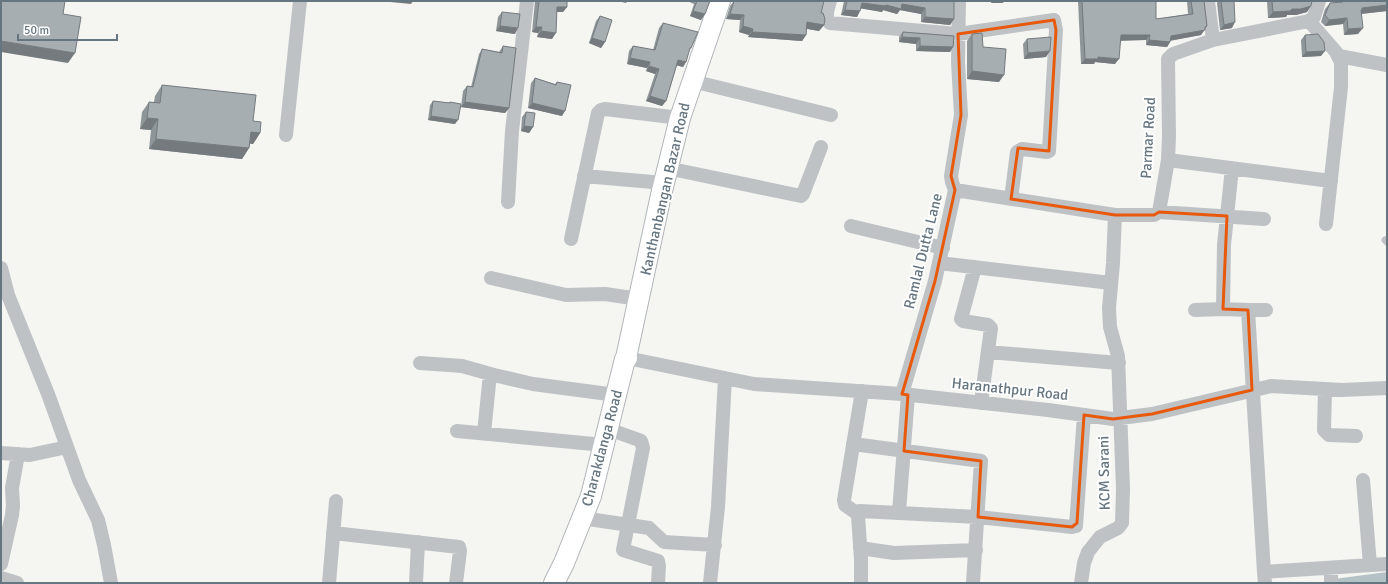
<svg xmlns="http://www.w3.org/2000/svg" width="1388" height="584" font-family="Signika,sans-serif">
  <style>
    .water { fill: #b5c2c5 }
    .lines { fill: none; stroke-linecap: round; stroke-linejoin: round }
    .secondary-casing { stroke: #b1b6ba; stroke-width: 22 }
    .lane { stroke: #bec2c5; stroke-width: 7 }
    .street { stroke: #bec2c5; stroke-width: 14 }
    .secondary { stroke: #fff; stroke-width: 20 }
    .wall { fill: #8f9699 }
    .shaded-wall { fill: #747a7d }
    .building { fill: #a6aeb2; stroke: #747a7d }
    .marked { fill: none; stroke: #e8590c; stroke-width: 3; stroke-linejoin: round }
    .labels { text-anchor: middle; stroke-width: 4; stroke-linejoin: round; paint-order: stroke }
    .street-label { font-size: 15px; fill: #667681; stroke: #fff }
  </style>
  <rect width="100%" height="100%" fill="#f5f5f2"/>
  <!-- water -->
  <path class="water" d="M1387,572V583H1334V579Z"/>
  <g class="lines">
    <defs>
      <path id="secondary" d="M626,358L661,195L680,118L720,1
        M554,583L564,563L591,496L625,359L627,358"/>
    </defs>
    <!-- secondary casing -->
    <use href="#secondary" class="secondary-casing"/>
    <!-- lane -->
    <path class="lane" d="M1385,240L1387,242"/>
    <!-- street -->
    <path class="street" d="M830,1C828,8 824,18 830,23L958,34L1054,20L1056,30L1049,151L1047,152L1022,149L1017,152L1011,199
      M1208,1L1213,40
      M1309,21L1336,52L1341,62V87L1326,224
      M1339,56L1387,65
      M692,81L831,115
      M286,135L300,1
      M1168,160L1331,181
      M667,168L801,196L803,194L821,147
      M1232,168L1224,245L1223,309L1248,310L1264,572
      M584,176L664,183
      M955,190L1115,215
      M508,202L512,131L527,1
      M1159,212L1264,219
      M851,226L943,248
      M571,239L598,113L601,110L605,109L680,118
      M939,263L1111,283
      M975,267L961,319L963,321L988,325L991,328L981,403
      M1,268L8,295L48,394L79,480L98,520L104,545L111,583
      M491,278L566,295L605,294L639,299
      M1195,310L1223,309
      M1248,310H1266
      M988,352L1119,363
      M627,358L754,384L902,394L1048,410L1113,419L1152,414L1271,386L1342,390L1387,388
      M420,363L462,366L494,375L533,384L616,395
      M1325,389L1324,430L1329,435L1356,436
      M902,394L935,281L955,190L952,182L951,176L961,115L958,62L959,1
      M608,429L639,440L641,441L643,448L623,550L658,561L659,566L658,583
      M457,431L604,445
      M484,433L490,374
      M853,444L981,461L973,583
      M1,453L30,455L67,447
      M1363,480L1370,565
      M899,512L908,395
      M858,514L845,505L844,500L862,391
      M582,518L649,528L664,542L715,545
      M333,533L459,547L460,551L456,583
      M860,548L894,553L976,550
      M1,564L12,515L13,506L12,488L18,454
      M1331,568V583
      M1,578L17,583
      M329,583L336,501
      M416,583L418,542
      M710,583L718,507L725,378
      M861,583V559L858,516L860,511L978,517L1072,527L1076,526L1084,415
      M1081,583L1084,563L1088,552L1100,537L1118,528L1122,523L1123,489L1118,356L1110,327L1109,308L1113,263L1115,215H1154L1159,212L1168,160L1169,136L1168,59L1173,54L1213,40L1309,21L1314,17L1319,1
      M1265,583L1264,572L1387,564"/>
    <!-- secondary -->
    <use href="#secondary" class="secondary"/>
  </g>
  <!-- wall -->
  <path class="wall" d="M535,1H567V7L563,12H557L552,39L537,37L538,33L532,32Z
    M687,1H710L705,14L701,20L690,16L694,4Z
    M734,1L821,13L824,25L819,31L807,29L806,35L802,41L748,37L749,35L739,32L740,20L726,19L730,6Z
    M844,1H954V19L950,25L921,22V14L900,10L897,14L883,10L882,12L861,8L857,17L841,15Z
    M1078,1H1156V19L1188,14L1187,1H1204L1207,26L1201,35L1170,41V42L1167,47L1146,45V40H1121L1115,64L1095,62L1094,64H1081Z
    M1218,1H1221L1232,28L1220,30L1217,3Z
    M1267,1H1312L1307,12L1296,15H1287L1286,17L1268,18Z
    M1338,1H1387V11L1362,14L1358,34L1344,35L1343,24L1325,26L1321,22L1325,9L1330,3L1338,2Z
    M502,12L515,34L496,31L498,17Z
    M600,16L605,42L601,48L589,43L596,21Z
    M663,23L691,48L688,52L686,62L683,67L677,65L666,101L662,106L646,101L655,74L646,71L647,68L627,64L629,51L633,46L653,50L659,28Z
    M903,32L954,36L950,52L916,51V44L899,42V37Z
    M972,34L983,47L999,82L967,79V41Z
    M1305,35L1321,56L1302,57L1301,40Z
    M1027,39L1046,57L1024,59L1023,44Z
    M503,46L509,108L505,113L461,107L463,91L467,86L471,87L479,54L482,49L499,52Z
    M535,78L555,84L557,82L562,116L528,108L531,83Z
    M162,85L253,121L260,133L253,144L250,143L249,148L242,159L149,149L151,130L140,129L142,112L149,102H154L155,96Z
    M433,101L449,103L450,102L455,124L428,120L430,105Z
    M526,112L533,127L529,133L521,131L522,117Z"/>
  <!-- shaded-wall -->
  <path class="shaded-wall" d="M380,1H413L411,4Z
    M618,1H627L626,3Z
    M992,1H1004L1003,3H991Z
    M862,3L886,5L902,4L925,8L921,14L900,10L897,14L883,10L882,12L858,8Z
    M1387,5V11L1359,14L1362,8Z
    M1311,6L1307,12L1296,15H1287L1286,17L1268,18L1273,12Z
    M557,7H567L563,12H553Z
    M845,10L860,11L857,17L841,15Z
    M693,11L705,14L701,20L690,16Z
    M730,14L744,15L740,20L726,19Z
    M925,17L954,19L950,25L921,22Z
    M1347,18L1343,24L1325,26L1329,20Z
    M807,22L824,25L819,31L803,28Z
    M1235,22L1232,28L1220,30L1224,25Z
    M500,26L518,28L515,34L496,31Z
    M743,26L753,29L749,35L739,32Z
    M1207,26L1201,35L1167,41L1171,36Z
    M536,27H542L538,33L532,32Z
    M1363,28L1358,34L1344,35L1348,29Z
    M541,31L556,33L552,39L537,37Z
    M752,32L806,35L802,41L748,37Z
    M1121,35H1150L1146,40L1118,41Z
    M902,37L920,38L916,44L899,42Z
    M592,38L605,42L601,48L589,43Z
    M1149,40L1170,42L1167,47L1146,45Z
    M1,41L75,53L68,63L1,52Z
    M920,46L953,47L950,52L916,51Z
    M1050,51L1046,57L1024,59L1028,53Z
    M1325,51L1321,56L1302,57L1306,52Z
    M1098,57L1119,59L1115,64L1095,62L1094,64H1081L1085,59Z
    M630,58L650,62L647,68L627,64Z
    M678,60L686,62L683,67L675,65Z
    M649,66L659,69L655,74L646,71Z
    M972,71L1004,75L999,82L967,79Z
    M650,96L666,101L662,106L646,101Z
    M465,102L509,108L505,113L461,107Z
    M532,103L565,111L562,116L528,108Z
    M431,116L458,120L455,124L428,120Z
    M147,118L158,119L151,130L140,129Z
    M524,126L533,127L529,133L521,131Z
    M251,132L260,133L253,144L244,143Z
    M156,139L249,148L242,159L149,149Z"/>
  <!-- building -->
  <path class="building" d="M1,1H65L63,14L81,17L75,53L1,41Z
    M539,1H567V7H557L556,33L541,31L542,27H536Z
    M697,1H710L705,14L693,11Z
    M734,1H824L821,13H823L825,19L824,25L807,22L806,35L752,32L753,29L743,26L744,15L730,14Z
    M847,1H954V19L925,17V8L902,4L901,9L886,5L885,6L862,3L860,11L845,10Z
    M1082,1H1156V19L1193,14L1191,1H1204L1207,26L1205,27V30L1171,36L1170,42L1149,40L1150,35H1121L1119,59L1098,57V59H1085Z
    M1221,1H1234L1235,22L1224,25Z
    M1272,1H1312L1311,6L1301,9H1292L1290,11L1273,12Z
    M1343,1H1387V5L1362,8V10H1361L1363,28L1348,29L1347,18L1329,20L1325,15L1330,3L1343,2Z
    M502,12L520,14L518,28L500,26Z
    M600,16L612,20L605,42L592,38Z
    M663,23L698,32L691,48H690L686,62L678,60L666,101L650,96L659,69L649,66L650,62L630,58L633,46L655,50Z
    M903,32L954,36L953,47L920,46V38L902,37Z
    M982,33L983,47L1006,49L1004,75L972,71V34Z
    M1318,34L1324,42L1325,51L1306,52L1305,35Z
    M1051,37L1050,51L1028,53L1027,39Z
    M503,46L516,48L509,108L465,102L467,86L473,87L482,49L502,53Z
    M535,78L556,85L557,82L571,85L565,111L532,103Z
    M162,85L256,95L253,121L261,122L260,133L251,132L249,148L156,139L158,119L147,118L149,102L160,103Z
    M433,101L450,103V102L461,104L458,120L431,116Z
    M526,112L535,113L533,127L524,126Z"/>
  <!-- marked area -->
  <path class="marked" d="M1054,20L1056,30L1049,151L1018,148L1011,199L1115,215H1154L1159,212L1227,216L1223,309L1248,310L1252,390L1152,414L1113,419L1084,415L1077,523L1072,527L978,517L981,461L904,451L908,395L902,394L935,281L955,190L951,176L961,115L958,34Z"/>
  <g class="labels">
    <!-- street labels -->
    <g class="street-label">
      <text transform="translate(1148 138) rotate(-87)" y="5">Parmar Road</text>
      <text transform="translate(665 189) rotate(-77)" y="5">Kanthanbangan Bazar Road</text>
      <text transform="translate(923 251) rotate(-76)" y="5">Ramlal Dutta Lane</text>
      <text transform="translate(1010 389) rotate(6)" y="5">Haranathpur Road</text>
      <text transform="translate(602 448) rotate(-75)" y="5">Charakdanga Road</text>
      <text transform="translate(1104 473) rotate(-91)" y="5">KCM Sarani</text>
    </g>
  </g>
  <!-- border -->
  <rect width="1388" height="584" fill="none" stroke="#667681" stroke-width="4"/>
  <!-- scale -->
  <path d="M18 34v6h99v-6" fill="none" stroke="#667681" stroke-width="2"/>
  <text x="24" y="34" font-size="12" fill="#667681" stroke="#ffffff" stroke-width="3" paint-order="stroke">50 m</text>
</svg>
